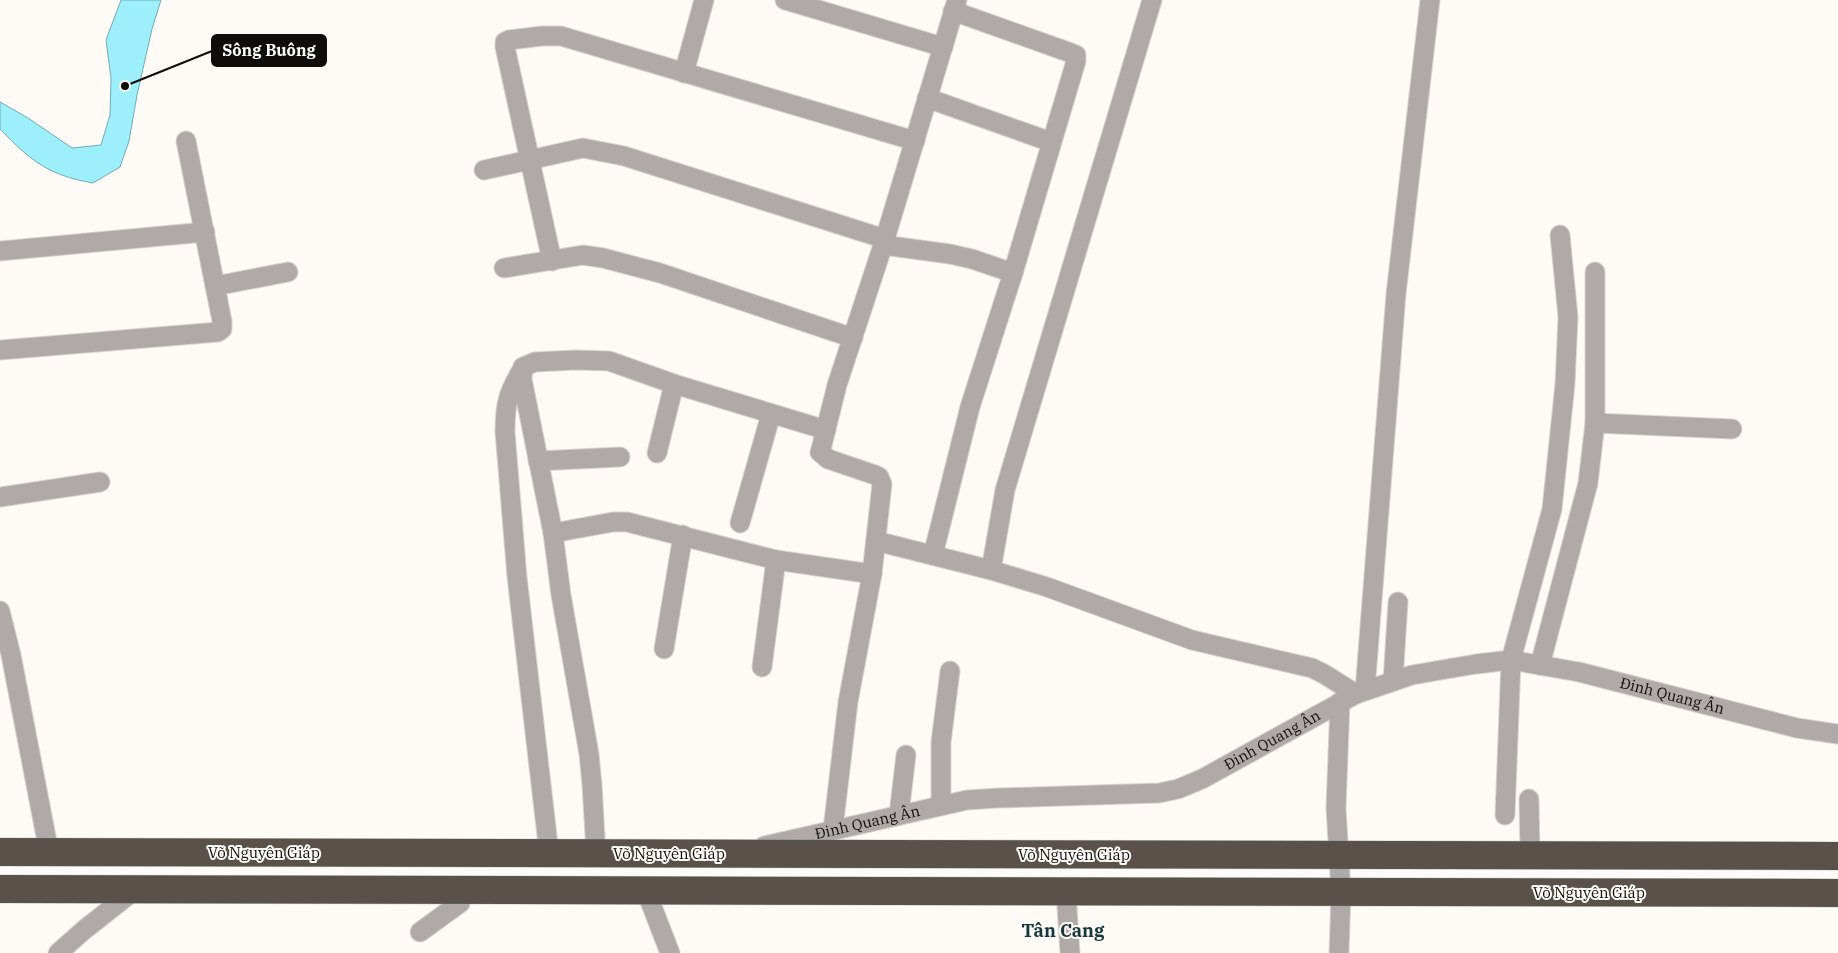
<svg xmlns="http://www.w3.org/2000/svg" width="1838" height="953" font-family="'IBM Plex Serif',serif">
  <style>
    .water { fill: #9deffb; stroke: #73abb3 }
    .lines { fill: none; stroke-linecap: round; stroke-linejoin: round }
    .minor-casing { stroke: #d8d4d0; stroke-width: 21 }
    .highway-casing { stroke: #d8d4d0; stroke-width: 29 }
    .minor { stroke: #afaaa7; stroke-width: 19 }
    .highway { stroke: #5a514a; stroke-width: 28 }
    .labels { text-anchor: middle; stroke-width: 4; stroke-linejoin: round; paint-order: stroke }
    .street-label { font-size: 15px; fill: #100c0a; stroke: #fefaf6 }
    .quarter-label { font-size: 18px; font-weight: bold; fill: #17393e; stroke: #fefaf6 }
    .leader { fill: none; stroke: #100c0a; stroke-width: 2 }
    .callout-dot { fill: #100c0a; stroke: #fefaf6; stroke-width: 2 }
    .callout { fill: #100c0a; stroke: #100c0a; stroke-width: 2 }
    .callout-label { font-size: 16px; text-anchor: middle; font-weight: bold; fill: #fff }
  </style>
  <rect width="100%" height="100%" fill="#fefaf6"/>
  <!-- water -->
  <path class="water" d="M121,0H161L152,29L137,95L129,141L120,167L93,183C83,181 72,179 62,175C38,167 18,148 0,129V102L28,118L72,148L101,145L110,115L111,78L106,40Z"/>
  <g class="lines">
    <defs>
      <g id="minor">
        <path d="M785,0L943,47"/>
        <path d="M684,73L704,0"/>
        <path d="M927,98L1051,142"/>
        <path d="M484,170L583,148L624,156L885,239"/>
        <path d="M883,245L950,254L972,259L1013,273"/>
        <path d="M0,251L205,232"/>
        <path d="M552,261L505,47V42L509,40L542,36H561L915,141"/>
        <path d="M504,268L583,255L603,258L660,273L853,338"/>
        <path d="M215,286L288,272"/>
        <path d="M0,350L218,332L222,329V321L186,141"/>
        <path d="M523,368C508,393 505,403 505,432L517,577L549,853"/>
        <path d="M1595,423L1732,429"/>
        <path d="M657,453L674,384"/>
        <path d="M538,461L620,457"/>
        <path d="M0,497L100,482"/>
        <path d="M740,523L771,414"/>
        <path d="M553,533L613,522H627L776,560L872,574"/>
        <path d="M876,541L991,570L1047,587L1192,640L1312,668L1324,674L1356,694"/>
        <path d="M933,555L970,407L1013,273L1076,61V55L1071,53L953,11"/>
        <path d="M991,570L1005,490L1152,0"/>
        <path d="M0,611L11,655L49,852"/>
        <path d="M664,649L683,535"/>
        <path d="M1540,665L1588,483L1595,423V272"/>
        <path d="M762,667L776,560"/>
        <path d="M1393,681L1398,602"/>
        <path d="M1365,690L1396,294L1430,0"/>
        <path d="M1529,799L1530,856"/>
        <path d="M941,805V742L950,671"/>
        <path d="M899,814L906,755"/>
        <path d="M1505,815L1511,660L1552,509L1565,384L1568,317L1560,235"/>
        <path d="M833,829L848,702L872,574L882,484L879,477L875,475L828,459L820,452L821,449L837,385L885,239L957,0"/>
        <path id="s1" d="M764,846L967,800L998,798L1159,793L1178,789L1202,779L1356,694L1412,675L1476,664L1511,660L1579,672L1797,728L1838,734"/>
        <path d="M596,853L592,785L589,754L561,595L553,533L522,379L523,367L535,362L576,360L609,361L674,384L826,430"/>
        <path d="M646,891L670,953"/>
        <path d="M1066,892L1070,953"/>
        <path d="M420,932L460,903L461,890"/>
        <path d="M58,953L84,930L136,889"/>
        <path d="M1339,953L1341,892L1336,808L1340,702"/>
      </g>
      <path id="highway" d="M0,852L1838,856
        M0,889L1838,893"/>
    </defs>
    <!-- minor casing -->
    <use href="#minor" class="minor-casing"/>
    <!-- highway casing -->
    <use href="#highway" class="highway-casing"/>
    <!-- minor -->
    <use href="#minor" class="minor"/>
    <!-- highway -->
    <use href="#highway" class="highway"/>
  </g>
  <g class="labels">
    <!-- street labels -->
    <g class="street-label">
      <text dy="5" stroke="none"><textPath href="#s1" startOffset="946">Đinh Quang Ân</textPath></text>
      <text dy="5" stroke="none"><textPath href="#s1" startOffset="526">Đinh Quang Ân</textPath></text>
      <text dy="5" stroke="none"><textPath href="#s1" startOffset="106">Đinh Quang Ân</textPath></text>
      <text x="264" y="858">Võ Nguyên Giáp</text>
      <text x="669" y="859">Võ Nguyên Giáp</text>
      <text x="1074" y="860">Võ Nguyên Giáp</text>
      <text x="1589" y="898">Võ Nguyên Giáp</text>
    </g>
    <!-- quarter labels -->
    <g class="quarter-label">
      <text x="1063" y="937">Tân Cang</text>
    </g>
  </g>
  <!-- callouts -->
  <path class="leader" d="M125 86L212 51"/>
  <circle class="callout-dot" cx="125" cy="86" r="5"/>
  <rect class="callout" x="212" y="35" width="114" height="31" rx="5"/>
  <g class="callout-label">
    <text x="269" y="56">Sông Buông</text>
  </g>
</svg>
